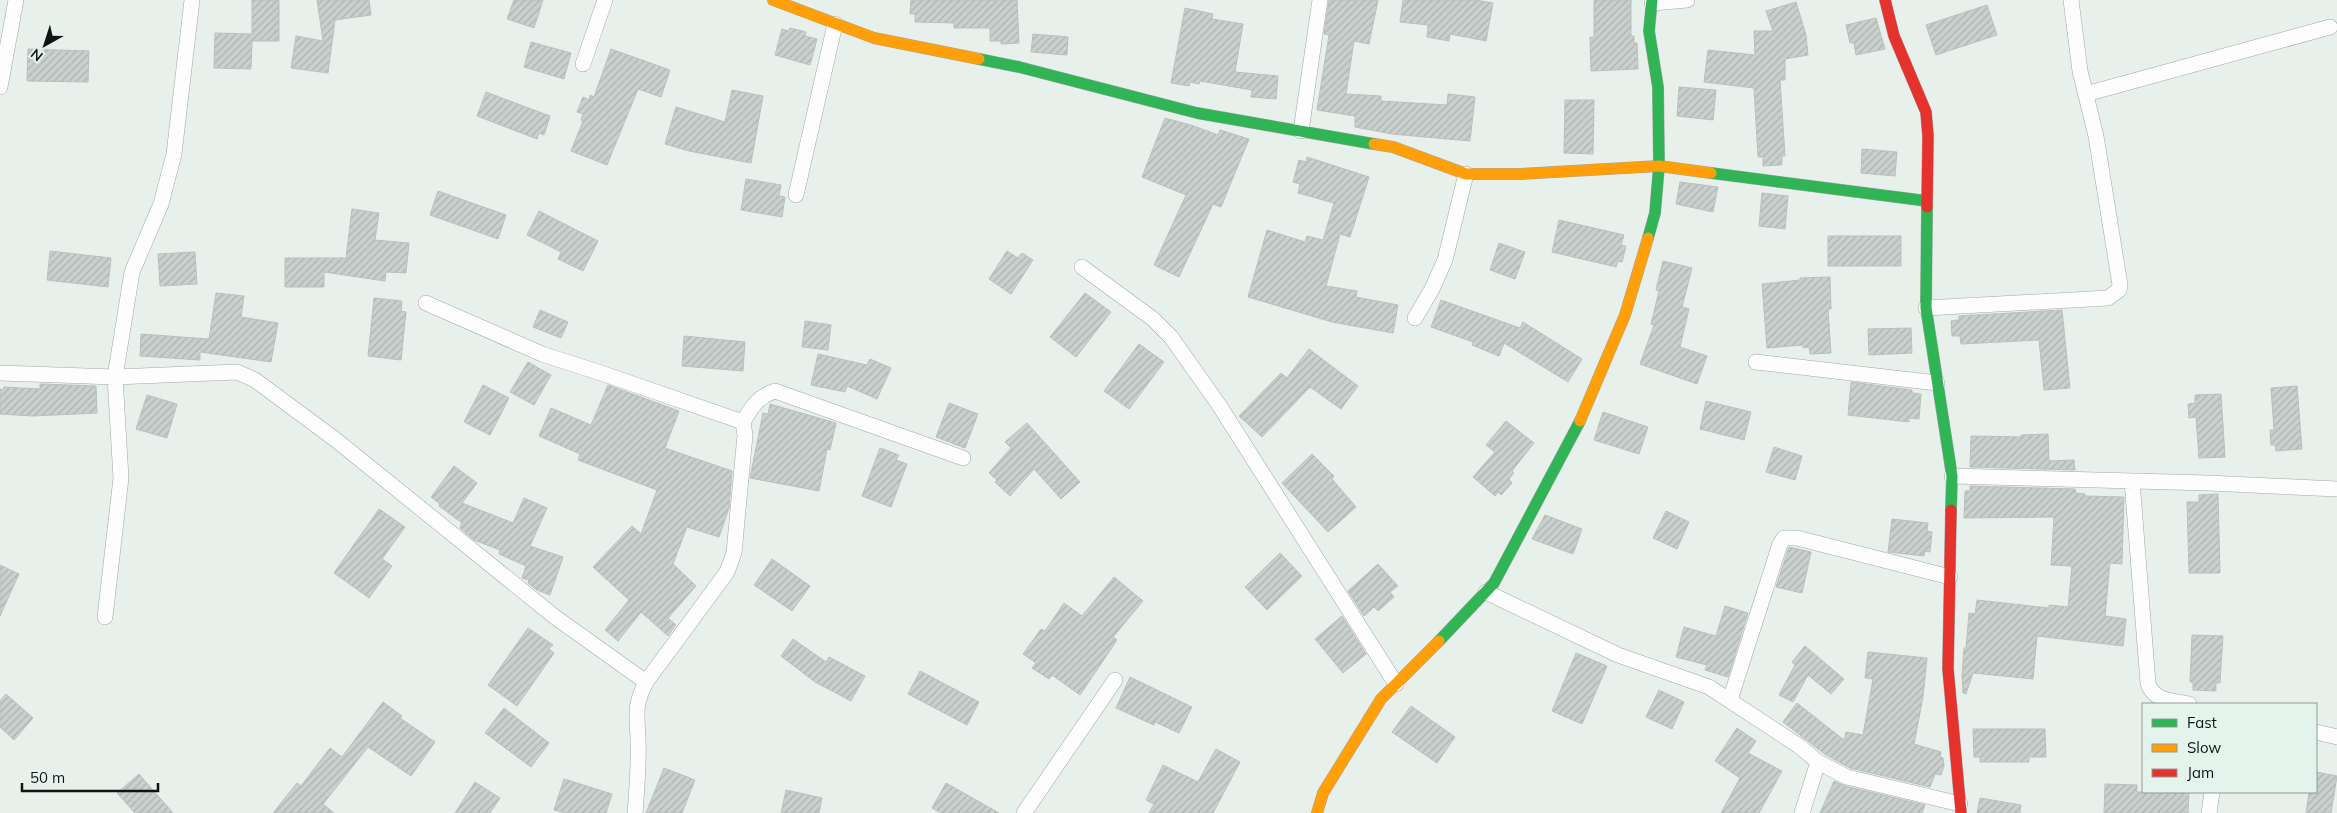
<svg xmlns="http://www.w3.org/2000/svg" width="2337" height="813" font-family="Mulish,sans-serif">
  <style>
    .building { fill: url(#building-hatch); stroke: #bac0bd }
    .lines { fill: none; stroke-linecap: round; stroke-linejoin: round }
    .street-casing { stroke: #a2a7a4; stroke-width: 16 }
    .fast-casing { stroke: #a2a7a4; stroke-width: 12 }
    .slow-casing { stroke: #a2a7a4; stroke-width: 12 }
    .jam-casing { stroke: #a2a7a4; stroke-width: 12 }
    .street { stroke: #fcfdfc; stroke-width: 15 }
    .fast { stroke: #30b455; stroke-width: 11 }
    .slow { stroke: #ff9f0a; stroke-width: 11 }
    .jam { stroke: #e5322d; stroke-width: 11 }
  </style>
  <defs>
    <pattern id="building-hatch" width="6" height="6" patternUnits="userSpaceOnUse" patternTransform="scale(1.25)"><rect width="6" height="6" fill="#c9d0cd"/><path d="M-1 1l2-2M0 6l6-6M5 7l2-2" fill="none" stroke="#acb2af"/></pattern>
  </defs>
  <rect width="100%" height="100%" fill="#e8f0ec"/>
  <!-- building -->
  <path class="building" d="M252,0H279V41H252L251,69L214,68L215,33L252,34Z
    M317,0H369L371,15L335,20L328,73L291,68L296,36L323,41Z
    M514,0H543L534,28L507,19Z
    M911,0H1017L1019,43L1001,44V41H990V28H954V23L915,22V14H910Z
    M1329,0H1378L1369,44L1354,41L1346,94L1381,96V101L1447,105L1448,94L1475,97L1470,141L1392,134L1355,127V116L1317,110L1329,35L1324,34Z
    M1403,0H1476L1493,3L1486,41L1450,34L1449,41L1427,37L1428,25L1400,22Z
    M1594,0H1631V36H1634V43H1637L1638,69L1591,71L1590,37H1594Z
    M1796,2L1806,35L1808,55L1785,59V80H1780L1785,156H1782V165L1763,166V157H1758L1754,88L1704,82L1708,50L1755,55L1754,31H1773L1766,11Z
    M1987,5L1997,35L1936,55L1926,25Z
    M1185,8L1213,14L1212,19L1243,24L1235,72L1278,76L1276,99L1251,97L1252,90L1200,81L1199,84L1190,82L1189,86L1171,83Z
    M1876,18L1885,49L1856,55L1854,43H1850L1846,25Z
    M790,28L806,32L805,36L817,39L810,65L775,55L782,29L789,31Z
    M1033,34L1068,37L1067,55L1031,52Z
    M531,42L571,53L564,79L524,67Z
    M28,49L89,51L88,82L27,81Z
    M611,49L670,70L661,97L638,89L607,165L571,151L583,121L581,120L583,114L577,112L583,97L589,100L590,95L594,97Z
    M1679,87L1716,90L1713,120L1677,116Z
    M732,90L763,96L751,163L689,151L665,144L676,107L725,122Z
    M486,92L550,116L544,135L539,133L537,139L477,116Z
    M1565,100H1594L1593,154L1564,153Z
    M1165,118L1194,126L1218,135L1220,130L1249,139L1221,207L1213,204L1179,277L1154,265L1186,195L1142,177Z
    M1862,149L1897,152L1895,176L1861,173Z
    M1307,157L1369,177L1350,237L1340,234L1326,286L1357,291L1356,297L1398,305L1393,333L1332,322L1248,297L1267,230L1305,242L1307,236L1323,240L1334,203L1298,193L1300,184L1293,182L1299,160L1306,162Z
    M746,179L781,185L779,196L785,197L782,217L741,210Z
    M1680,182L1718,187L1713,212L1676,204Z
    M438,191L506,215L498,239L430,215Z
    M1762,193L1788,196L1785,229L1759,226Z
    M352,209L379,213L375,240L409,243L406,273L386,272L385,281L324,272V287H285V258H346Z
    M539,211L598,241L583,271L558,259L561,252L527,235Z
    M1559,220L1624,235L1621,245L1626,246L1622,262L1618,261L1616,267L1552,252Z
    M1828,236H1901V266H1828Z
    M1499,243L1525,252L1515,279L1490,270Z
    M50,251L111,258L108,287L47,280Z
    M1007,251L1018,258L1022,253L1033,260L1011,294L989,279Z
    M195,252L197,284L160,286L158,254Z
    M1663,261L1692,268L1682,307L1689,309L1680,347L1707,356L1697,384L1640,364L1654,325L1651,324L1659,291L1656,290Z
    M1830,277L1831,309H1828L1831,353L1810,354L1809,347L1803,348V345L1767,348L1762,284L1800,280V278Z
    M216,293L244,296L241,317L278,323L271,362L200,352V360L140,356L141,334L209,339Z
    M1085,293L1111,312L1076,357L1050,337Z
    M374,298L402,301L401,311L406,312L401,360L368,356Z
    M1441,300L1520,328L1523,322L1582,359L1568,382L1504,343L1499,356L1472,345L1473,342L1431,327Z
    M540,310L568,322L561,338L533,327Z
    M2062,310L2070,388L2044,390L2039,340L1961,344L1960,336H1952L1951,321L1959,320V316Z
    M805,321L831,325L828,350L802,347Z
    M1911,328L1912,353L1869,355L1868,329Z
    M684,336L745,342L743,371L682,366Z
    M1139,344L1164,362L1129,409L1104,391Z
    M1309,349L1358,386L1341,409L1310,387L1262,437L1239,416L1281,373L1287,378Z
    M818,354L867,365L870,359L891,368L877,399L847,386L845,392L811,385Z
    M528,362L551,375L534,405L510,392Z
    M1851,382L1912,390V393L1921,394L1919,419L1909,418V422L1848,415Z
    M40,384L96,386L97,413L33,416L0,414V389L3,390L4,387L40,389Z
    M483,385L509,398L490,435L464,422Z
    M608,385L679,411L665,448L732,471L729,508L719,537L687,527L673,564L696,586L668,618L676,625L668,636L641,612L618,641L605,630L629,600L593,567L632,526L641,534L657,490L578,460L580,454L539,436L551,408L591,425Z
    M2297,386L2302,449L2276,451L2275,445H2271L2270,430H2274L2271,388Z
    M2221,394L2225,457L2199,458L2196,417L2189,418L2188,404L2195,403V395Z
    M147,395L177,404L167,438L136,429Z
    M1706,401L1751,412L1744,440L1700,429Z
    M949,403L978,414L965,448L936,437Z
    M770,404L836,423L830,450L827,449L819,491L750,478L763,413L768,414Z
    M1603,412L1648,427L1639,454L1594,440Z
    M1506,421L1534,443L1512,471L1514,473L1509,479L1512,483L1501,495L1498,492L1495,496L1473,477L1495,452L1486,445Z
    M1027,423L1080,482L1061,499L1034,469L1010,496L995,482L997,480L989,473L1011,448L1005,442Z
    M2048,434L2049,461L2074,460L2075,470L1970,467L1971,436L2021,437V435Z
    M1774,447L1802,456L1795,480L1766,472Z
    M880,448L899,455L896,460L907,464L891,507L862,496Z
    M1312,454L1334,476L1332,479L1356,507L1328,532L1282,483Z
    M454,466L477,483L462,503L513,523L524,498L547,508L530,546L563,557L550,595L537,590L528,583L529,580L522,578L526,566L499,554L500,550L474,540L460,528L462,523L439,506L440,504L431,497Z
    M1970,486L2075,489L2076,493L2085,494V496L2124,497L2122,564L2110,563L2105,616L2126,619L2123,646L2037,636L2033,679L1973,673L1966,694L1963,693L1962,675L1964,648H1966L1969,613L1975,614L1977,600L2049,608V605L2068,607L2072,566L2051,565L2054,517L1964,518L1965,491H1970Z
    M2218,494L2220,573H2189L2187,502H2199V495Z
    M379,509L405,527L382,559L392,566L369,598L334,573Z
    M1666,511L1689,522L1677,549L1653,538Z
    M1545,515L1582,529L1573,554L1532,539Z
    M1892,519L1928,523L1927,531L1932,532L1930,552L1925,551L1924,556L1888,552Z
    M1789,547L1811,552L1802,593L1776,587Z
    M1280,553L1302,576L1267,610L1245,587Z
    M772,559L810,586L792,611L754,585Z
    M1378,564L1398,586L1390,592L1394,597L1378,611L1374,607L1364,616L1348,591Z
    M0,565L19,574L0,616Z
    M1114,577L1143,601L1113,637L1117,640L1080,695L1052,675L1049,679L1032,668L1036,663L1023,654L1041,629L1045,631L1064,603L1082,616Z
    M1725,606L1748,613L1728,677L1705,670L1707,665L1676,657L1684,627L1716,636Z
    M1342,616L1366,654L1343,673L1315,639Z
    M528,628L553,645L549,649L554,653L517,706L488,685Z
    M2192,635L2223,636L2220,683H2216V691L2193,690V682H2190Z
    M793,639L826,662L829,657L865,676L851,701L815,682L781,656Z
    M1805,646L1844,679L1831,694L1808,675L1793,702L1779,695L1795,665L1792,662Z
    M1868,652L1927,658L1923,697L1914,744L1941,752L1940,757L1943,758L1944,766L1941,775L1935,774L1930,787L1850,768L1826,755L1783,722L1797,703L1844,740L1846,732L1863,735L1873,679L1865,678Z
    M1576,653L1607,666L1582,724L1552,711Z
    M920,671L979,702L967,725L908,694Z
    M1130,677L1192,707L1179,733L1155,722L1154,725L1116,708Z
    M1659,690L1684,702L1672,729L1646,717Z
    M6,694L33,718L14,740L0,727V701Z
    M383,702L402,716L400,718L435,742L411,776L368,747L323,804L334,813H273L297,783L301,786L330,748L342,757Z
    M1411,706L1455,737L1437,763L1392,732Z
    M504,708L549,743L531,767L485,733Z
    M1737,728L1756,741L1748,753L1782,771L1759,813H1721L1740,778L1715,761Z
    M1973,729H2045L2046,757H2029V762H1980V757H1974Z
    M1216,749L1240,762L1213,813H1149L1154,804L1146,800L1163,765L1198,782Z
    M664,768L695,780L682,813H646Z
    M2316,772L2337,776L2331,813H2306L2309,792H2316Z
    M139,774L173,813H135L117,793Z
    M564,779L612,794L606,813H566L554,810Z
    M1834,781L1845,786L1925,805L1922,813H1820Z
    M475,782L500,798L490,813H455Z
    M946,783L999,813H941L932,808Z
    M2105,784L2137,785V792H2189L2188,813H2104Z
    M786,790L822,798L819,813H781Z
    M1980,798L2021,805L2020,813H1977Z"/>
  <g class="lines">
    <defs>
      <path id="street" d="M1652,3L1687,0
        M583,64L605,0
        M0,87L16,0
        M2086,94L2330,27
        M1301,131L1320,0
        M796,195L835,24
        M1082,267L1153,319L1171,337L1219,405L1396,684
        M426,303L542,354L601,373L743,422L745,435L734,553L727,572L646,682C634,706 637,713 638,739C639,763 637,789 635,813
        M1926,308L2108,298L2119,290L2120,285L2096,136L2080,71L2071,0
        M1415,318L1432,289L1445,260L1466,174
        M1756,362L1937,383
        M0,373L115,377L237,372L255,380L336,440L555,617L646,682
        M743,422C752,406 758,397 775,391L963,458
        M1952,476L2208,483L2337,489
        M2132,481L2148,683C2153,701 2173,701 2189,704
        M1486,592L1618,655L1709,687L1799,746L1818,762L1847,777L1960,804
        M105,617L121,478L115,377L132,272L161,204L174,154L192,0
        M1730,700L1780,544L1784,538H1797L1950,577
        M2316,732L2337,737
        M1024,813L1115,680
        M1802,813L1818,762
        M2209,813L2212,792"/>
      <path id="fast" d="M979,59L1019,67L1197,113L1374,144
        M1711,173L1927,201
        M1927,207L1926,308L1952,476L1951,510
        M1648,238L1655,213L1659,166L1658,87L1649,31L1652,0
        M1439,641L1494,583L1580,421"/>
      <path id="slow" d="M773,0L874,38L979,59
        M1374,144L1393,147L1466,174H1521L1659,166L1711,173
        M1580,421L1625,315L1648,238
        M1317,813L1323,793L1381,699L1439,641"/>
      <path id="jam" d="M1885,0L1894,36L1926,112L1928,136L1927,207
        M1951,510L1948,669L1961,813"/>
    </defs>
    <!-- street casing -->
    <use href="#street" class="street-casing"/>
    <!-- fast casing -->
    <use href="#fast" class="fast-casing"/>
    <!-- slow casing -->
    <use href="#slow" class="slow-casing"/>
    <!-- jam casing -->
    <use href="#jam" class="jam-casing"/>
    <!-- street -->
    <use href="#street" class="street"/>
    <!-- fast -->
    <use href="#fast" class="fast"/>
    <!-- slow -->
    <use href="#slow" class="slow"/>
    <!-- jam -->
    <use href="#jam" class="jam"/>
  </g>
  <!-- legend -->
  <rect x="2142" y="703" width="175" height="90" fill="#e4f4ed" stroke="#8f9b96"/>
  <rect x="2152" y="719" width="25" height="8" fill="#30b455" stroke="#8f9b96"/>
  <text x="2187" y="728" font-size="15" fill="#101513">Fast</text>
  <rect x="2152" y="744" width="25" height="8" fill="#ff9f0a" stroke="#8f9b96"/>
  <text x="2187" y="753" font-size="15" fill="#101513">Slow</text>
  <rect x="2152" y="769" width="25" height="8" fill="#e5322d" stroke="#8f9b96"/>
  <text x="2187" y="778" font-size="15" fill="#101513">Jam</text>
  <!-- north arrow -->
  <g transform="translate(45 45) rotate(219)" stroke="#e4f4ed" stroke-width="4" paint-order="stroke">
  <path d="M0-4L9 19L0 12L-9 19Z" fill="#101513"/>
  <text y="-8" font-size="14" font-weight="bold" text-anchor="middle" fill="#101513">N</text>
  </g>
  <!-- scale -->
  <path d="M22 783v8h136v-8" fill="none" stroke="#101513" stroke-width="2.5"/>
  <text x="30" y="783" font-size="15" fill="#101513" stroke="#e4f4ed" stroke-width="4" paint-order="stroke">50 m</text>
</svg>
